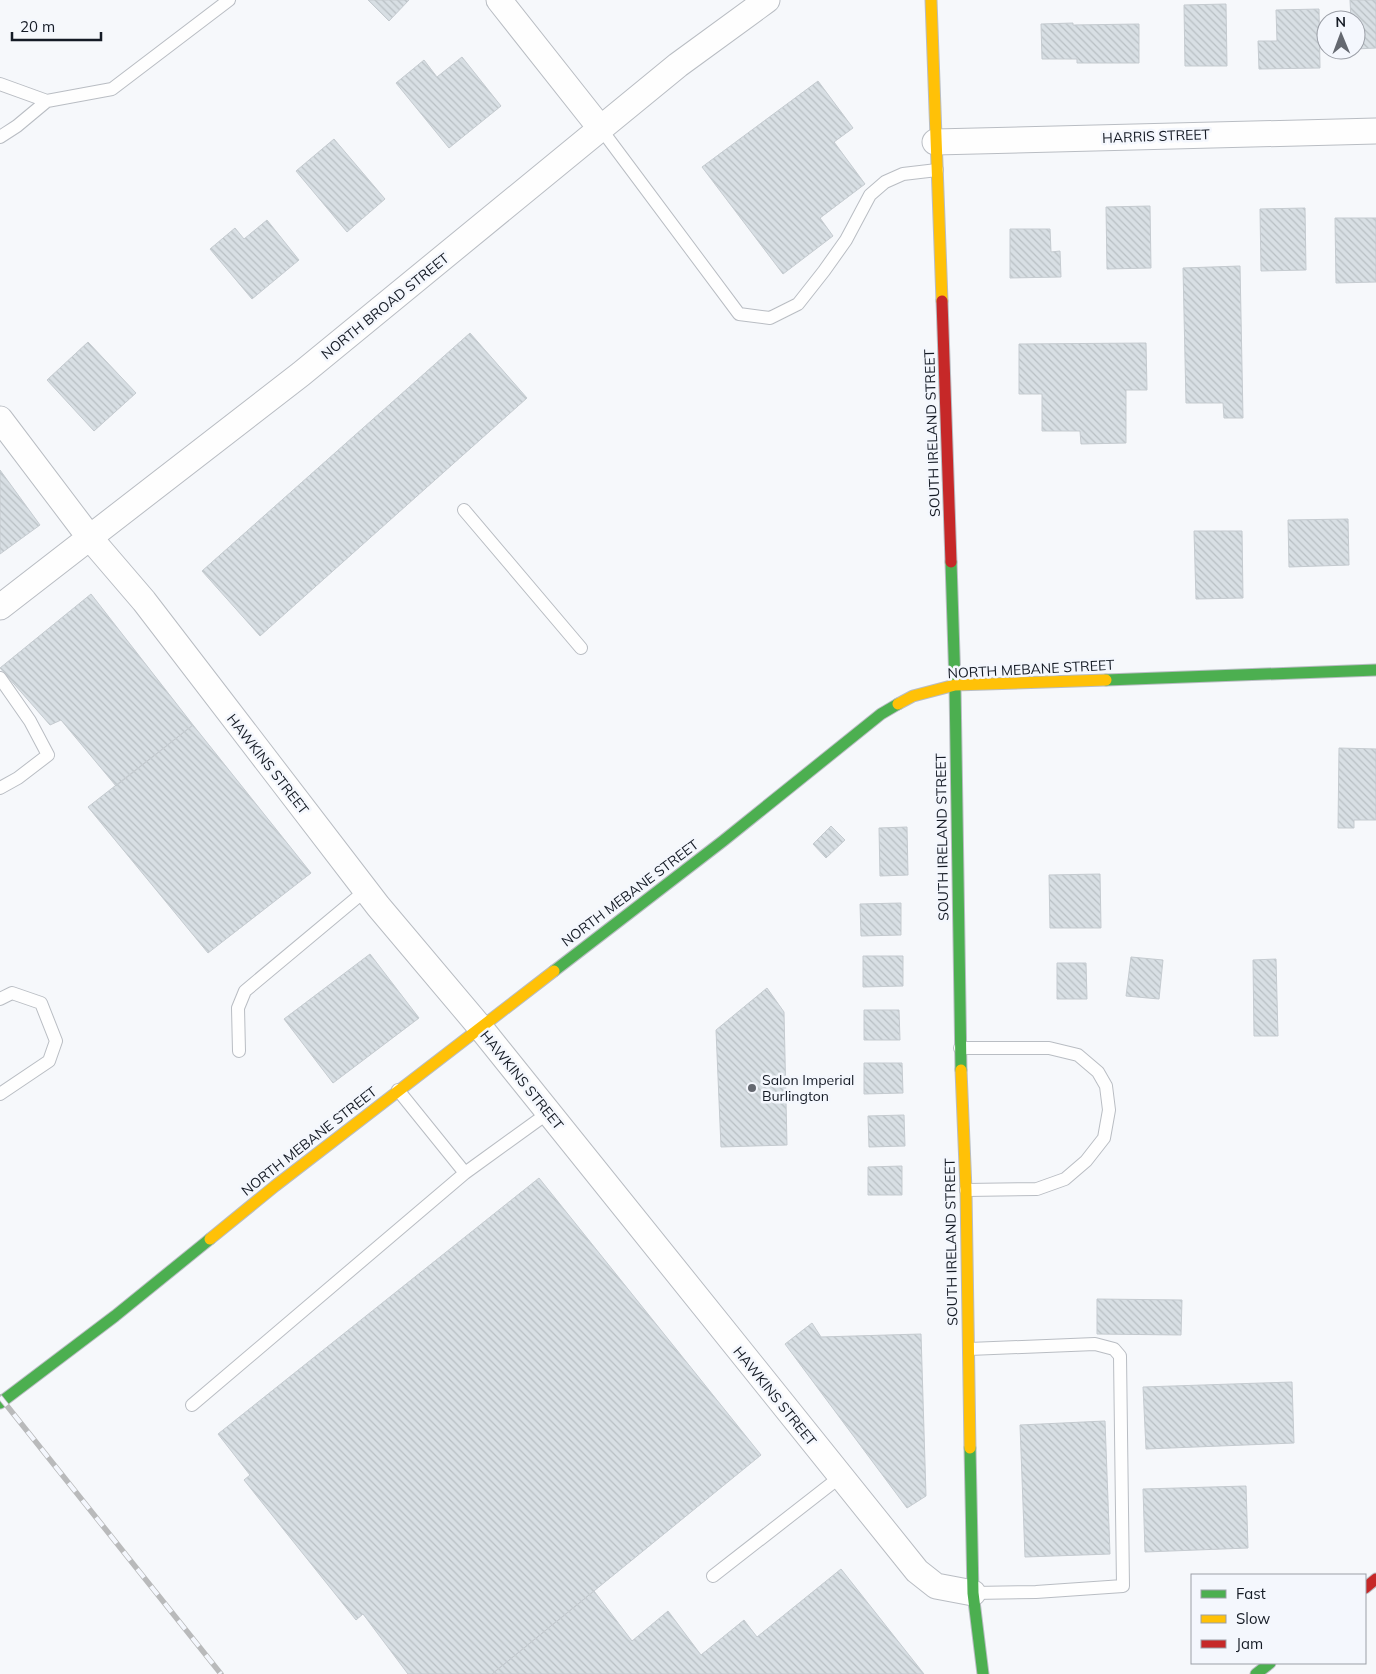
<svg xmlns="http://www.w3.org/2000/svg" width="1376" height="1674" font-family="Mulish,sans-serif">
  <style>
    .building { fill: url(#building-back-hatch); stroke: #c5cbd0 }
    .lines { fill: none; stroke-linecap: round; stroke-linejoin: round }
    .lane-casing { stroke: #b9bdc3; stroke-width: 14 }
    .street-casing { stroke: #b9bdc3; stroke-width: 27 }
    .fast-casing { stroke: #b9bdc3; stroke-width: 13 }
    .slow-casing { stroke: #b9bdc3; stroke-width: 13 }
    .jam-casing { stroke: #b9bdc3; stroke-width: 13 }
    .lane { stroke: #fefefe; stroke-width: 12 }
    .street { stroke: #fefefe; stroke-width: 25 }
    .fast { stroke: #4caf50; stroke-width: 11 }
    .slow { stroke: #ffc107; stroke-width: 11 }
    .jam { stroke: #c62828; stroke-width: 11 }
    .rail-casing { stroke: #b9babb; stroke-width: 5.5 }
    .rail { stroke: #f4f7fd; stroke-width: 4; stroke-dasharray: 11; stroke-linecap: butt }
    .poi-dot { fill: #646870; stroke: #f4f7fd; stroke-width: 2 }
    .labels { text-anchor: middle; stroke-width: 5; stroke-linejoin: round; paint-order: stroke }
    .street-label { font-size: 14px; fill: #151b25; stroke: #f4f7fd }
    .poi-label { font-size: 14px; fill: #151b25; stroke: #f4f7fd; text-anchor: start }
  </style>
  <defs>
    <pattern id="building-back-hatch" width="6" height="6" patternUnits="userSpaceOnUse" patternTransform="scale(1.25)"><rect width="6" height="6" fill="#d8dfe4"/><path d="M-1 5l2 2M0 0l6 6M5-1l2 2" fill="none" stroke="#b8bfc3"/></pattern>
  </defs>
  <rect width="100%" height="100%" fill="#f6f8fb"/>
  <!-- building -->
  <path class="building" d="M368,0H409L389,21Z
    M1350,0H1376V48L1356,49V20H1351Z
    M1226,4L1227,66H1185L1184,5Z
    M1319,9L1320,68L1259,69L1258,41H1277L1276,10Z
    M1073,23V25L1139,24V63H1077V59H1042L1041,24Z
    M462,57L501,106L449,148L396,83L424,60L437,77Z
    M818,81L853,128L834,142L865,184L820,218L833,236L783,274L702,167Z
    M334,139L385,199L347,232L296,171Z
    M1150,206L1151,268L1107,269L1106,207Z
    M1305,208L1306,270L1261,271L1260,209Z
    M1335,218H1376V282L1336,283Z
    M267,220L299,260L252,299L210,249L235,228L244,239Z
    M1010,229H1050L1051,252L1060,251L1061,277L1010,278Z
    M1240,266L1243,418H1224L1223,403H1186L1183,268Z
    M470,333L527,398L260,636L202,571Z
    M88,342L136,393L94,431L47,380Z
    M1146,343L1147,390H1126V443L1081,444L1080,431H1042V394H1019V344Z
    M0,470L40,525L0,554Z
    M1348,519L1349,565L1289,567L1288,520Z
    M1194,531H1242L1243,598L1196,599Z
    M91,594L193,725L116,786L61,720L50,725L0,668Z
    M193,725L311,873L208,953L88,807Z
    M1339,748L1376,749V820H1354V828H1338Z
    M831,826L845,840L826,858L813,844Z
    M907,827L908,875L880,876L879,828Z
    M1100,874L1101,928H1050L1049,875Z
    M901,903V935L861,936L860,904Z
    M370,954L419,1018L333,1083L284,1019Z
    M863,956H903V986L863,987Z
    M1131,957L1163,960L1159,999L1126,996Z
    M1276,959L1278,1036H1254L1253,960Z
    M1057,963H1086L1087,999H1057Z
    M767,988L784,1012L787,1145L721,1147L716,1030Z
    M864,1010H899L900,1040H864Z
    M864,1063H902L903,1093L864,1094Z
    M904,1115L905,1146L869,1147L868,1116Z
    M902,1166V1195H868V1167Z
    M539,1178L761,1455L492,1674H408L363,1614L356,1620L244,1480L250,1475L218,1434Z
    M1097,1299L1182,1300L1181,1335L1097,1334Z
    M812,1323L821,1337L921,1334L926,1496L907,1508L785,1344Z
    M1292,1382L1294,1443L1146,1449L1143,1387Z
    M1105,1421L1110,1554L1025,1557L1020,1425Z
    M1246,1486L1248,1548L1145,1552L1143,1489Z
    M841,1569L924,1674H492L594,1591L632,1641L668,1611L701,1655L744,1620L757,1637Z"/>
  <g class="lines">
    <defs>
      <path id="lane" d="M0,84L47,101L112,89L229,0
        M601,129L739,314L770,318L798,304L824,271L846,240L870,195L885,182L903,174L937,170
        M0,137L17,126L47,101
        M464,510L581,648
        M0,678L30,721L48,755L18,778L0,788
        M0,999L12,993L41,1003L56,1041L49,1061L0,1094
        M960,1048H1049L1078,1055L1098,1072L1106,1086L1109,1110L1104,1138L1086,1161L1065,1179L1037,1189L966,1190
        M239,1051L238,1008L245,991L366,890
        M465,1173L548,1113
        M969,1349L1095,1344L1114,1349L1120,1356L1123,1586L1036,1592L973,1593
        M192,1405L465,1173L398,1090
        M713,1576L840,1477"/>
      <path id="street" d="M499,0L601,129
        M935,142L1376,131
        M0,419L90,538L144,601L378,906L480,1027L917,1571L936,1586L973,1593
        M0,607L301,374L678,65L767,0"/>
      <path id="fast" d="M951,562L955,685L961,1070
        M1106,680L1376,670
        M554,971L723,841L881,714L898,704
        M0,1403L115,1316L210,1239
        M970,1448L973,1593L983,1674
        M1256,1674L1270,1663"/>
      <path id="slow" d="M931,0L942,301
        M898,704L913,696L955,685L1106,680
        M961,1070L966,1190L970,1448
        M210,1239L275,1186L554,971"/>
      <path id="jam" d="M942,301L951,562
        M1365,1588L1376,1579"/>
    </defs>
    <!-- lane casing -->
    <use href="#lane" class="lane-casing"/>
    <!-- street casing -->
    <use href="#street" class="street-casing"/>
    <!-- fast casing -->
    <use href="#fast" class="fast-casing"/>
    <!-- slow casing -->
    <use href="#slow" class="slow-casing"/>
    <!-- jam casing -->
    <use href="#jam" class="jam-casing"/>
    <!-- lane -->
    <use href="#lane" class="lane"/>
    <!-- street -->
    <use href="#street" class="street"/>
    <!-- fast -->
    <use href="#fast" class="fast"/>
    <!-- slow -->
    <use href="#slow" class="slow"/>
    <!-- jam -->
    <use href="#jam" class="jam"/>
    <defs>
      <path id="rail" d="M0,1397L221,1674"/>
    </defs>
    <!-- rail casing -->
    <use href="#rail" class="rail-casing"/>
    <!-- rail -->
    <use href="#rail" class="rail"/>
  </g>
  <!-- markers -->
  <circle class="poi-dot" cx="752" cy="1088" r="5"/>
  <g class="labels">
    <!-- street labels -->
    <g class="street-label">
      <text transform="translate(1156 136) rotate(-2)" y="5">HARRIS STREET</text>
      <text transform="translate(385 306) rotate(-39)" y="5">NORTH BROAD STREET</text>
      <text transform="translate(932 433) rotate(-92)" y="5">SOUTH IRELAND STREET</text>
      <text transform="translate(1031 669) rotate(-3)" y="5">NORTH MEBANE STREET</text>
      <text transform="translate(268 764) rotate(52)" y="5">HAWKINS STREET</text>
      <text transform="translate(942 837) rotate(-91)" y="5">SOUTH IRELAND STREET</text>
      <text transform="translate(630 893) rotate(-37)" y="5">NORTH MEBANE STREET</text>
      <text transform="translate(522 1080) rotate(51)" y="5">HAWKINS STREET</text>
      <text transform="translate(309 1141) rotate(-38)" y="5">NORTH MEBANE STREET</text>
      <text transform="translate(951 1242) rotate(-91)" y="5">SOUTH IRELAND STREET</text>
      <text transform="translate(775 1396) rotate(51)" y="5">HAWKINS STREET</text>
    </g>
    <!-- poi labels -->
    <g class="poi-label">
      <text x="762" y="1085">Salon Imperial<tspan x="762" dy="16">Burlington</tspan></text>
    </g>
  </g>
  <!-- legend -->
  <rect x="1191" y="1574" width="175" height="90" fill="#f4f7fd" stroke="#9b9fa7"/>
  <rect x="1201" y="1590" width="25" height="8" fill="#4caf50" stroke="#9b9fa7"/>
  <text x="1236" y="1599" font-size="15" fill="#151b25">Fast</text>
  <rect x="1201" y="1615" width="25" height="8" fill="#ffc107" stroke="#9b9fa7"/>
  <text x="1236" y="1624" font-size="15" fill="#151b25">Slow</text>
  <rect x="1201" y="1640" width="25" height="8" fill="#c62828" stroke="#9b9fa7"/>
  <text x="1236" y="1649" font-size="15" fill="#151b25">Jam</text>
  <!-- north arrow -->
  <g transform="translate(1341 35) rotate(359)"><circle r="24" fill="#f4f7fd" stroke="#9b9fa7"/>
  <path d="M0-4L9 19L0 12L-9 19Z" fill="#646870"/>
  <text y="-8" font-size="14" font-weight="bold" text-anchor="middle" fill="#151b25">N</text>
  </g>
  <!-- scale -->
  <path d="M12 32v8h89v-8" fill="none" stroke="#151b25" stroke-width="2.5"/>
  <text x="20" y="32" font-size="15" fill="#151b25" stroke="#f4f7fd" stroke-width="4" paint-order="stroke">20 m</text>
</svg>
